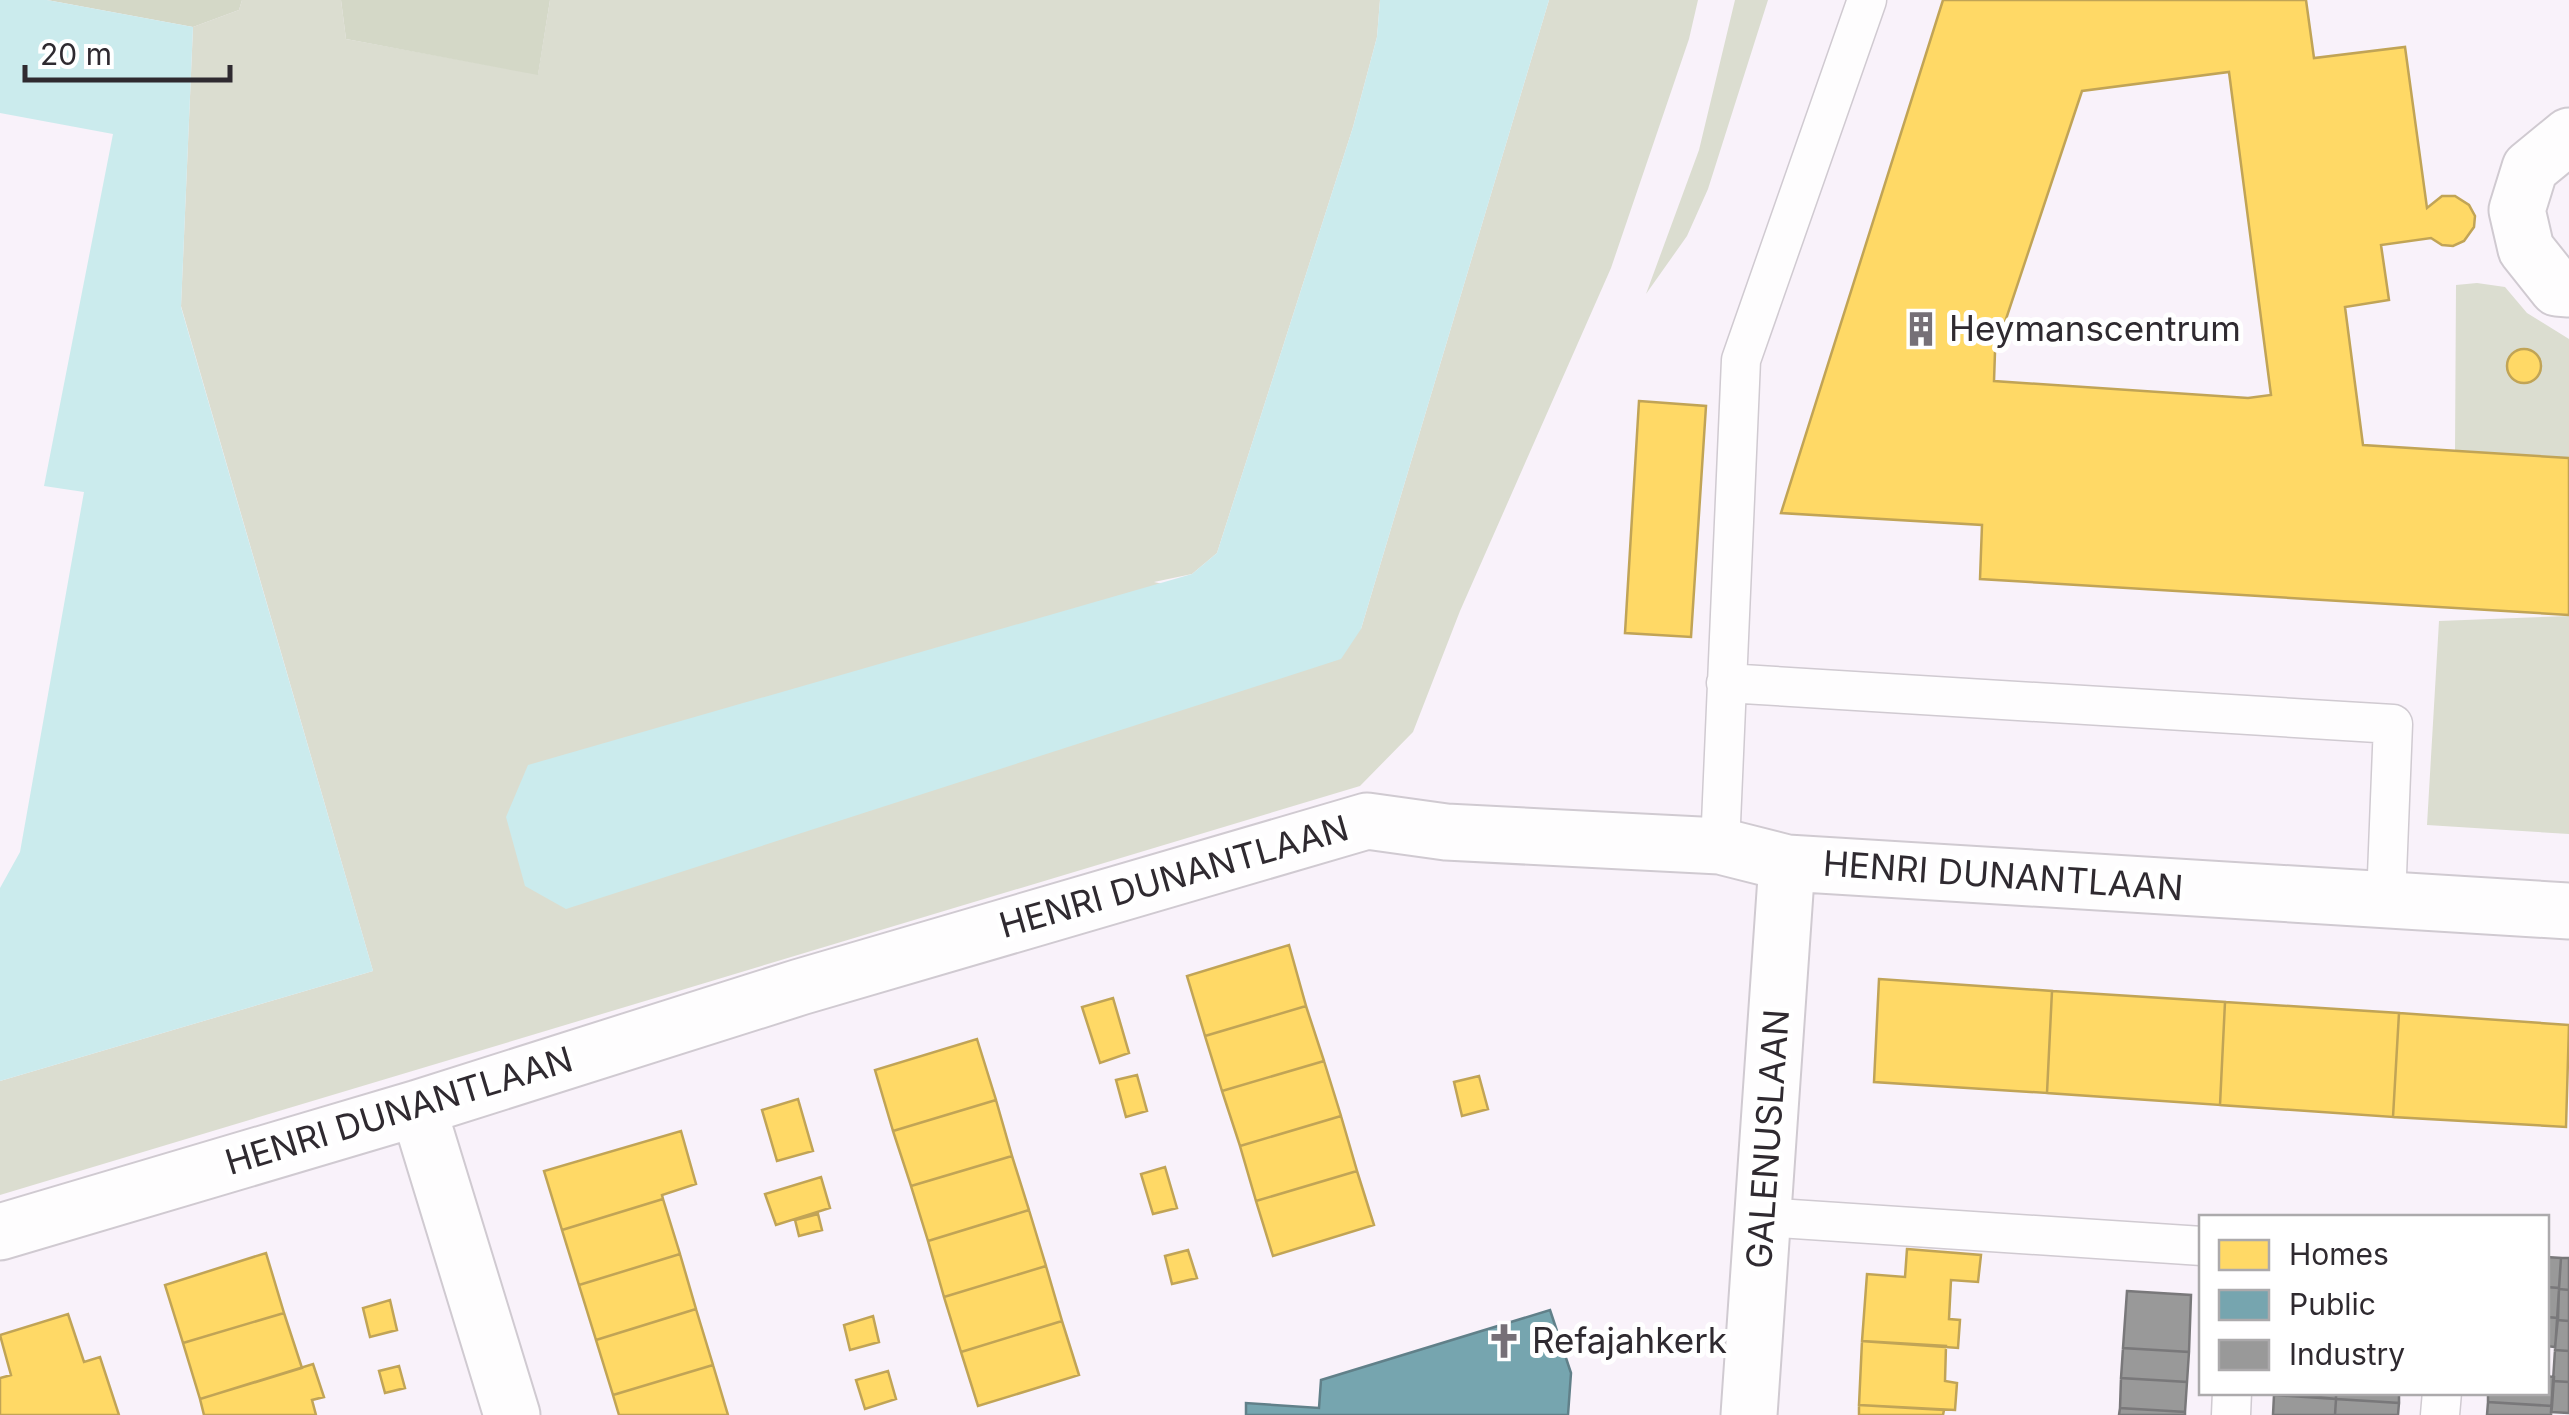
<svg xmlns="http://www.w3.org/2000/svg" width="2569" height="1415" font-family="Inter,sans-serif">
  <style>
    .green { fill: #dbddd0 }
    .forest { fill: #d4d8c7 }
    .water { fill: #cbebed }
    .homes { fill: #ffd966; stroke: #c1a456; stroke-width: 2.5; fill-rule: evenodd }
    .public { fill: #76a5af; stroke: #618089; stroke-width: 2.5 }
    .industry { fill: #999; stroke: #79787a; stroke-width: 2.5 }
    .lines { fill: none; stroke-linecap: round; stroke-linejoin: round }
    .service-casing { stroke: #d0cad1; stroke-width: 41 }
    .minor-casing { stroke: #d0cad1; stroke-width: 59 }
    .service { stroke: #fefdfe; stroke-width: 38 }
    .minor { stroke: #fefdfe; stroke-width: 55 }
    .labels { text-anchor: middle; stroke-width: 10; stroke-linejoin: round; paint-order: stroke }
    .poi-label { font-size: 35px; fill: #2f2a30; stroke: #fff; text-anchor: start }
    .street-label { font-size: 35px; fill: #2f2a30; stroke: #fff }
  </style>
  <rect width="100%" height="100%" fill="#f9f2fa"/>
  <!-- green -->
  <path class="green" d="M242,0H341L346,39L538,74L550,0H1380L1377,37L1353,127L1217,553L1192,574L1154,582L1361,629L1549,0H1698L1689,39L1611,268L1460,611L1413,732L1360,786L0,1195V1081L373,971L181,306L193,27L239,10Z
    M1735,0H1768L1708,189L1687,236L1646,294L1699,150Z
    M2477,283L2505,287L2527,313L2569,339V458L2455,451L2456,285Z
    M2569,616V834L2427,825L2439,621Z"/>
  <!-- forest -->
  <path class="forest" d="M47,0H242L239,10L193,27Z
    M341,0H550L538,75L346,39Z"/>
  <!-- water -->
  <path class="water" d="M0,0H47L193,27L181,307L373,971L0,1081V888L20,852L84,492L44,486L113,134L0,113Z
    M1380,0H1549L1361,629L1341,659L566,909L525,886L506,817L528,765L1192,574L1217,553L1353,127L1377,37Z"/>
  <!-- homes -->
  <path class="homes" d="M1943,0H2306L2314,58L2405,47L2427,208L2442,196H2455L2469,205L2475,216L2474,227L2464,241L2453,246L2442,245L2431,238L2381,245L2389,300L2345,307L2363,445L2569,458V615L1980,579L1982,525L1781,513ZM2229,72L2271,395L2248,398L1994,381L1995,352L2082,91Z
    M2507 366a17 17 0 1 1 34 0a17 17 0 1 1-34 0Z
    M1639,401L1706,406L1691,637L1625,633Z
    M1289,945L1306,1006L1205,1036L1187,976Z
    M1879,979L2052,991L2047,1093L1874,1082Z
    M2052,991L2225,1002L2220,1105L2047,1093Z
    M1113,998L1129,1053L1100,1063L1082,1007Z
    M2225,1002L2399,1013L2393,1117L2220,1105Z
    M1306,1006L1324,1061L1222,1091L1205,1036Z
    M2399,1013L2569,1025L2566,1127L2393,1117Z
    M977,1039L996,1100L893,1131L875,1070Z
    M1324,1061L1341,1116L1240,1146L1222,1091Z
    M1137,1075L1147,1111L1126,1117L1116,1080Z
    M1479,1076L1488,1109L1462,1116L1454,1082Z
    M798,1099L813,1151L777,1161L762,1110Z
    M996,1100L1012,1156L911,1186L893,1131Z
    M1341,1116L1357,1171L1256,1201L1240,1146Z
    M681,1131L696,1184L662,1195L663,1199L562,1230L544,1171Z
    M1012,1156L1029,1210L928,1241L911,1186Z
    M1165,1167L1177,1208L1153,1214L1141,1174Z
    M1357,1171L1374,1225L1273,1256L1256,1201Z
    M821,1177L830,1208L776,1225L765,1194Z
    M663,1199L680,1254L579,1285L562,1230Z
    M1029,1210L1046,1266L944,1297L928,1241Z
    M818,1214L822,1230L799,1236L795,1220Z
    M1907,1249L1981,1255L1978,1282L1951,1280L1949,1319L1960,1320L1958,1348L1862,1341L1867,1274L1905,1277Z
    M1188,1250L1197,1278L1172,1284L1165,1256Z
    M266,1253L284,1313L183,1343L165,1285Z
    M680,1254L696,1309L596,1340L579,1285Z
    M1046,1266L1062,1321L961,1352L944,1297Z
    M390,1300L397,1330L370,1337L363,1308Z
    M696,1309L713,1365L613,1395L596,1340Z
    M284,1313L302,1368L200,1399L183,1343Z
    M68,1314L84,1362L100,1357L119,1415H0V1378L11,1375L0,1335Z
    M873,1316L879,1342L850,1350L844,1325Z
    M1062,1321L1079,1375L978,1406L961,1352Z
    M1862,1341L1946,1346L1945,1381L1957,1383L1955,1410L1859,1405Z
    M313,1364L324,1397L312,1400L316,1415H204L200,1399Z
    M713,1365L728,1415H619L613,1395Z
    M399,1366L405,1388L385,1393L379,1371Z
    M888,1371L896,1399L865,1409L856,1380Z
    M1859,1405L1944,1410L1943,1415H1859Z"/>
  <!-- public -->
  <path class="public" d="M1550,1310L1571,1373L1568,1415H1246V1403L1319,1408L1321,1380Z"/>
  <!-- industry -->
  <path class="industry" d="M2546,1257L2561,1258L2559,1288L2546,1287Z
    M2561,1258H2569V1290L2559,1289Z
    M2546,1287L2559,1288L2558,1318L2546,1317Z
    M2559,1289L2569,1290V1321L2557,1320Z
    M2127,1291L2191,1295L2189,1352L2123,1348Z
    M2546,1317L2558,1318L2555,1347L2546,1346Z
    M2557,1320L2569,1321V1351L2555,1350Z
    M2123,1348L2189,1352L2187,1382L2121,1378Z
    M2555,1350L2569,1351V1382L2553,1381Z
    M2546,1376L2554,1377L2552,1406L2488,1402V1392H2546Z
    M2121,1378L2187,1382L2185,1412L2120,1408Z
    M2553,1381L2569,1382V1413L2551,1412Z
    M2274,1392H2336V1399Z
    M2336,1392H2399V1403L2336,1399Z
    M2274,1395L2336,1399L2335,1415H2273Z
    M2336,1399L2399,1403L2398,1415H2335Z
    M2488,1402L2552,1406L2551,1415H2487Z
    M2120,1408L2185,1412V1415H2119Z"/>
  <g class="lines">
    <defs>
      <path id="service" d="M1726,683L2393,724L2386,900
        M1720,846L1741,360L1867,0
        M1762,1217L2202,1246
        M2231,1415L2232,1392
        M2440,1415L2442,1392"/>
      <path id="minor" d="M2569,136L2530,168L2517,210L2526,249L2557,288L2569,289
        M418,1108L512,1415
        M0,1232L418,1108L800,987L1367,821L1446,832L1720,846L1787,863L2569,911
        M1749,1415L1787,863"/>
    </defs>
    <!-- service casing -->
    <use href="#service" class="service-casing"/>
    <!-- minor casing -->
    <use href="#minor" class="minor-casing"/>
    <!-- service -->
    <use href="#service" class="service"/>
    <!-- minor -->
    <use href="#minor" class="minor"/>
  </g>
  <!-- icons -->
  <defs>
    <symbol id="building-bare" viewBox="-9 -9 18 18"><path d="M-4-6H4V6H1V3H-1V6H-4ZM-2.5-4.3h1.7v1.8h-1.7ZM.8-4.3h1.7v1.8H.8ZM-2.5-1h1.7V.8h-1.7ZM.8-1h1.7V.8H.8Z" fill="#767077" stroke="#fff" stroke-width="2.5" paint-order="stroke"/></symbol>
    <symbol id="church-bare" viewBox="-9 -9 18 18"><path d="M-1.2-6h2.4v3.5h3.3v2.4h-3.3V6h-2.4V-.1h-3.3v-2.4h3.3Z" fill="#767077" stroke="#fff" stroke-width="2.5" paint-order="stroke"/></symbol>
  </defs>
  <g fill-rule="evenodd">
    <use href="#building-bare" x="1896" y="304" width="50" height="50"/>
    <use href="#church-bare" x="1479" y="1316" width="50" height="50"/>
  </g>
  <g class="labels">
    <!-- poi labels -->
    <g class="poi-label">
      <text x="1949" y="341">Heymanscentrum</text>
      <text x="1532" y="1353">Refajahkerk</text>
    </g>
    <!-- street labels -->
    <g class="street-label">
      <text transform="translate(2003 876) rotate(4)" y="12">HENRI DUNANTLAAN</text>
      <text transform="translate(1174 877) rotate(-16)" y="12">HENRI DUNANTLAAN</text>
      <text transform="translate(399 1111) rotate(-17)" y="12">HENRI DUNANTLAAN</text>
      <text transform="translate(1768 1139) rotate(-86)" y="12">GALENUSLAAN</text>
    </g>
  </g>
  <!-- legend -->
  <rect x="2199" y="1215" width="350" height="180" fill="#ffffff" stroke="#acaaac" stroke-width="2.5"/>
  <rect x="2219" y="1240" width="50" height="30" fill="#ffd966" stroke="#acaaac" stroke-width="2.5"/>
  <text x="2289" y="1265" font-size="30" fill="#2f2a30">Homes</text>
  <rect x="2219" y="1290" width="50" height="30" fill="#76a5af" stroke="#acaaac" stroke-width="2.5"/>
  <text x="2289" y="1315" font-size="30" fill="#2f2a30">Public</text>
  <rect x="2219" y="1340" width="50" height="30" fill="#999999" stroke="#acaaac" stroke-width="2.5"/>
  <text x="2289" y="1365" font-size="30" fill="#2f2a30">Industry</text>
  <!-- scale -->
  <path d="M25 65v15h205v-15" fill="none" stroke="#2f2a30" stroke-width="5"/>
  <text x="40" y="65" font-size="30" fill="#2f2a30" stroke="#ffffff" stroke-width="8" paint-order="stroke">20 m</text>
</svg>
